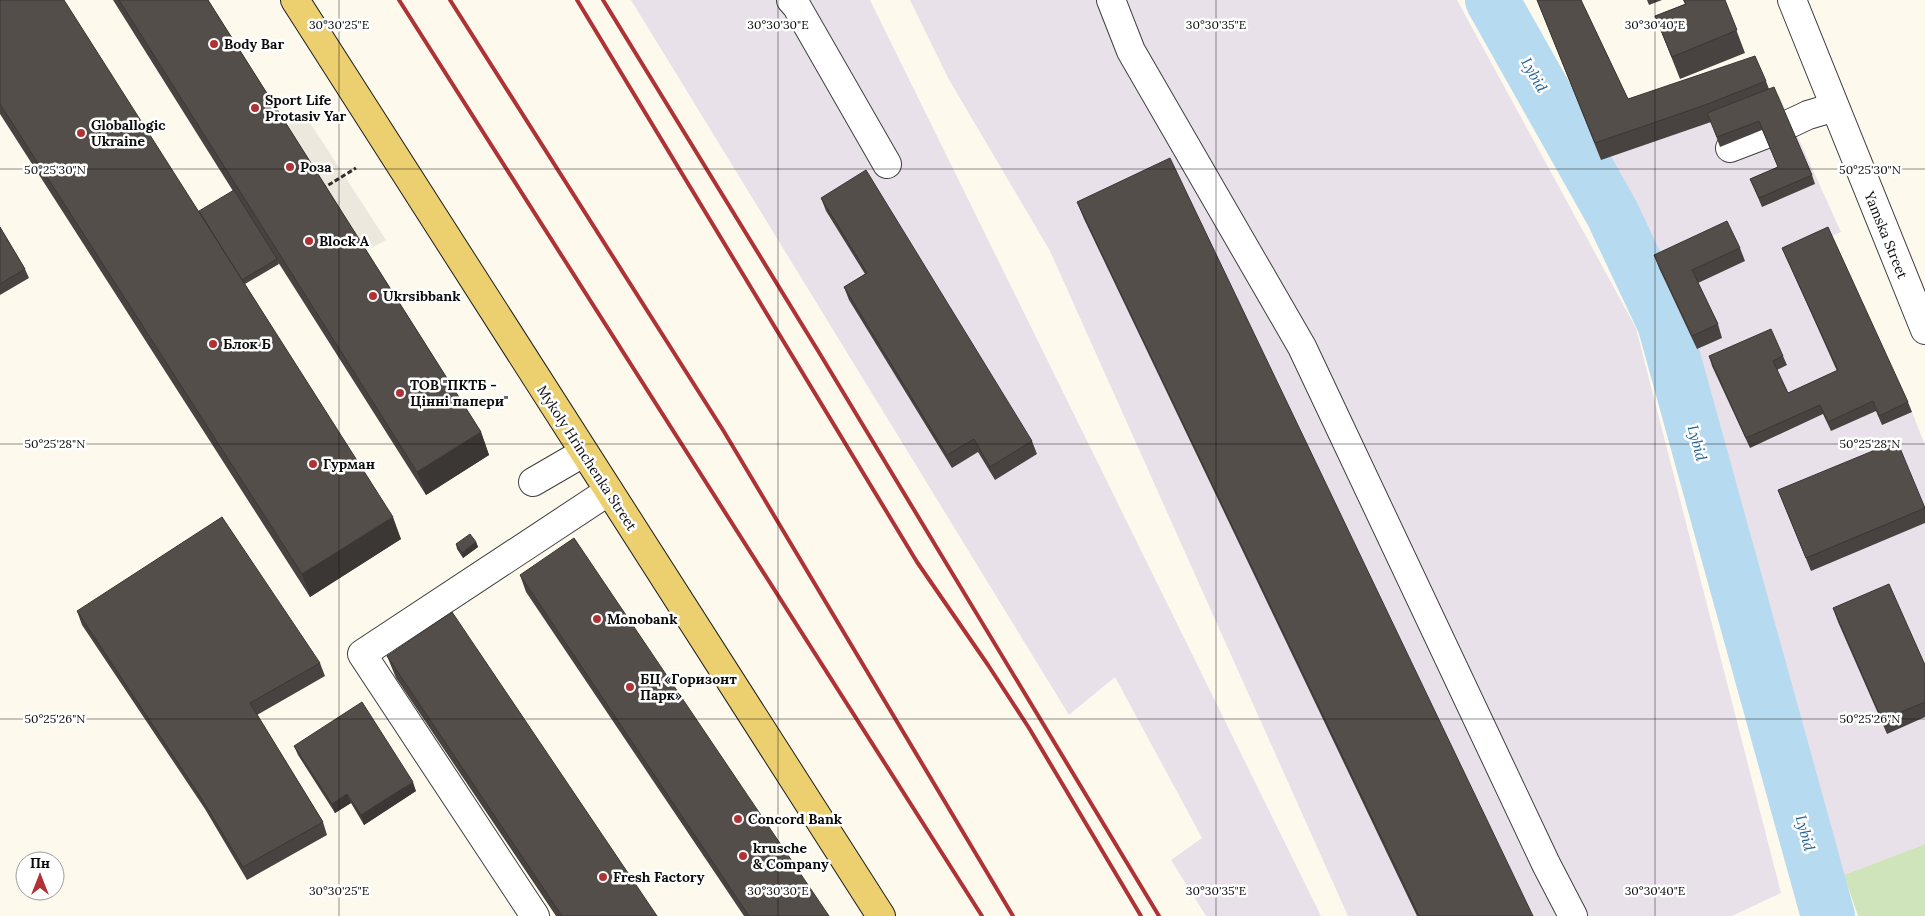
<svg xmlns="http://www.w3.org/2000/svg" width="1925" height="916" font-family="Lora,serif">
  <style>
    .industrial { fill: #e9e1ea }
    .green { fill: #cfe4ba }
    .plaza { fill: #ece8dd }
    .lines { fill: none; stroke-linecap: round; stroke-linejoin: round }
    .river { stroke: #b6daf0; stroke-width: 54 }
    .minor-casing { stroke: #3f3f3f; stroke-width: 30 }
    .major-casing { stroke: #1d1d1d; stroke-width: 30 }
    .path { stroke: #2e2e2e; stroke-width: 3; stroke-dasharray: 5 2.5; stroke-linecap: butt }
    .minor { stroke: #fff; stroke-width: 28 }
    .major { stroke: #eccf6f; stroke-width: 28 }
    .rail { stroke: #af3236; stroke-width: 4 }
    .wall { fill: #484340 }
    .shaded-wall { fill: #3b3734 }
    .building { fill: #544e4a; stroke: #3b3734 }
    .ticks { fill: none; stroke: #0c0c0c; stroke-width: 1; stroke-opacity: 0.45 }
    .poi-dot { fill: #af3236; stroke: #fff; stroke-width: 2 }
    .labels { text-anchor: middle; stroke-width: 5; stroke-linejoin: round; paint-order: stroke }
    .poi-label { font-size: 14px; font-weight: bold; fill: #0c0c0c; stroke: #fff; text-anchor: start }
    .street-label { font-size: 14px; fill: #0c0c0c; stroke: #fff }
    .water-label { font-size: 15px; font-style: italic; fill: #225f92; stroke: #fff }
    .ticks-label { font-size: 12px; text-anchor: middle; fill: #0c0c0c; stroke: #fff; stroke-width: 5; stroke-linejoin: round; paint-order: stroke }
  </style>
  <rect width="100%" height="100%" fill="#fdfaed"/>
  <!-- industrial -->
  <path class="industrial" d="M631,0H870L1321,916H1206L1171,860L1202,838L1115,677L1069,715Z
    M910,0H1457L1636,328L1781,893L1732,916H1348L1050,251L948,78Z
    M1779,95L1841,232L1832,236L1912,412L1925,445V844L1844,875L1679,346L1593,162Z"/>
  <!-- green -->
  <path class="green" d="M1925,844V916H1858L1844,875Z"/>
  <!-- plaza -->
  <path class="plaza" d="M305,115L386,240L362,253L283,129Z"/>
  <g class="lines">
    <!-- river -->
    <path class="river" d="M1492,0L1612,213L1664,323L1828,916"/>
    <defs>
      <path id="minor" d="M791,0L797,7L887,164
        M1111,0L1131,51L1302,347L1546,864L1573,916
        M1792,0L1925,330
        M1789,124L1808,115L1835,107
        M1730,148L1764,135
        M533,482L583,453
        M535,916L362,654L609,491"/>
      <path id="major" d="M295,0L881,916"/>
    </defs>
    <!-- minor casing -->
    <use href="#minor" class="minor-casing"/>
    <!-- major casing -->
    <use href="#major" class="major-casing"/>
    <!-- path -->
    <path class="path" d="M322,189L356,168"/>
    <!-- minor -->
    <use href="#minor" class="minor"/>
    <!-- major -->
    <use href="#major" class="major"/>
    <!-- rail -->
    <path class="rail" d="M399,0L982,916
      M450,0L723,430L1013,916
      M577,0L917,562L988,665L1029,728L1141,916
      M603,0L820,354L1159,916"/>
  </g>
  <!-- wall -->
  <path class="wall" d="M0,0L199,212L233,191L113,0H208L481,432L489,455L426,495L278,262L279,264L245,284L401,539L310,597L0,114Z
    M1537,0H1581L1628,99L1766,81L1769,89L1812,175L1815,184L1762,207L1750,179L1778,167L1762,130L1720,147L1711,122L1601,160Z
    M1647,0H1662L1649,5Z
    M1683,0H1725L1745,53L1680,79L1655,16L1685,4Z
    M821,198L1032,441L1037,454L995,480L978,452L952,468L849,300L844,287L865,274L826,211Z
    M1077,202L1533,916H1417L1084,219Z
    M0,227L25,269L29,278L0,295Z
    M1740,248L1745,261L1698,283L1718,324L1722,338L1697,349L1659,268L1654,255Z
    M1782,248L1908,402L1912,412L1882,425L1876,411L1831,431L1823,414L1750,448L1712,366L1709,356H1783L1787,365L1777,370L1788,393L1837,371L1786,257Z
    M1778,490L1925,507V523L1811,571Z
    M476,542L478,547L463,558L457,549L456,544Z
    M520,575L829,916H744L526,592Z
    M1833,608L1925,665V717L1887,734L1838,622Z
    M77,611L320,663L325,676L257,715L323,822L327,835L247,880L205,809L82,625Z
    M387,656L657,916H556L396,678Z
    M294,746L416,791L364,825L351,803L335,813L298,755Z"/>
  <!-- shaded-wall -->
  <path class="shaded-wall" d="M481,432L489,455L426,495L417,472Z
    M393,517L401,539L310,597L302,574Z
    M476,542L478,547L463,558L462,553Z
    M413,782L416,791L364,825L361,815Z
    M347,794L351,803L335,813L332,804Z"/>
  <!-- building -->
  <path class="building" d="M0,0H64L393,517L302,574L0,104Z
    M119,0H208L481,432L417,472Z
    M1537,0H1581L1628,99L1755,56L1766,81L1705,105L1595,143Z
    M1684,0H1725L1737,30L1672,57L1655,16L1686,4Z
    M1774,87L1812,175L1759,198L1750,179L1778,167L1759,121L1717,137L1707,113Z
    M1170,158L1533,916H1419L1077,202Z
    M866,170L1032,441L990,467L974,439L947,455L844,287L867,273L821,198Z
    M234,190L277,259L242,280L199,211Z
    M1727,221L1740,248L1692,270L1718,324L1692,336L1654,255Z
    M0,227L25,269L0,284Z
    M1828,227L1908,402L1879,416L1873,401L1828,422L1820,405L1746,438L1709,356L1771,329L1783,356L1773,361L1788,393L1838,370L1782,248Z
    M1897,441L1925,508L1806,558L1778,490Z
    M222,517L320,663L250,703L323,822L243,867L200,796L77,611Z
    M470,534L476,542L462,553L456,544Z
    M574,538L829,916H749L520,575Z
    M1889,584L1925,665V702L1882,720L1833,608Z
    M452,612L657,916H562L387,656Z
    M362,702L413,782L361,815L347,794L332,804L294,746Z"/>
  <!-- ticks -->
  <path class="ticks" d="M339,0V916M778,0V916M1216,0V916M1655,0V916M0,169H1925M0,444H1925M0,719H1925"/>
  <!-- markers -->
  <g class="poi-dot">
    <circle cx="214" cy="44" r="5"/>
    <circle cx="255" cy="108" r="5"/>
    <circle cx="81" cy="133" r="5"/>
    <circle cx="290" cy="167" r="5"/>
    <circle cx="309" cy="241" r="5"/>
    <circle cx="373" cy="296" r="5"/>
    <circle cx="213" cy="344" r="5"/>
    <circle cx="400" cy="393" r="5"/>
    <circle cx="313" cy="464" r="5"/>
    <circle cx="597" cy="619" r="5"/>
    <circle cx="630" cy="687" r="5"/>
    <circle cx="738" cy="819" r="5"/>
    <circle cx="743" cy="856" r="5"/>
    <circle cx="603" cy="877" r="5"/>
  </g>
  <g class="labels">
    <!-- poi labels -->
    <g class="poi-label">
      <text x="224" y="49">Body Bar</text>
      <text x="265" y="105">Sport Life<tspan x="265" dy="16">Protasiv Yar</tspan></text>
      <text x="91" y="130">Globallogic<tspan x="91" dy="16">Ukraine</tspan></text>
      <text x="300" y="172">Роза</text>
      <text x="319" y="246">Block A</text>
      <text x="383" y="301">Ukrsibbank</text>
      <text x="223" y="349">Блок Б</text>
      <text x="410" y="390">ТОВ "ПКТБ -<tspan x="410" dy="16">Цінні папери"</tspan></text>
      <text x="323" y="469">Гурман</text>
      <text x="607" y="624">Monobank</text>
      <text x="640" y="684">БЦ «Горизонт<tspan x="640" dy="16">Парк»</tspan></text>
      <text x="748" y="824">Concord Bank</text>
      <text x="753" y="853">krusche<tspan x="753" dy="16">&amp; Company</tspan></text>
      <text x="613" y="882">Fresh Factory</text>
    </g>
    <!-- street labels -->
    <g class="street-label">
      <text transform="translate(1886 235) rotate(68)" y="5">Yamska Street</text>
      <text transform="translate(587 458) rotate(57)" y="5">Mykoly Hrinchenka Street</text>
    </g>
    <!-- water labels -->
    <g class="water-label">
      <text transform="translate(1534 75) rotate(61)" y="5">Lybid</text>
      <text transform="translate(1697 443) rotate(75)" y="5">Lybid</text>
      <text transform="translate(1805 833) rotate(75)" y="5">Lybid</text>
    </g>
  </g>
  <g class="ticks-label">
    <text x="339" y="29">30°30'25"E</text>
    <text x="778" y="29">30°30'30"E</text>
    <text x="1216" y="29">30°30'35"E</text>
    <text x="1655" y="29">30°30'40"E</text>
    <text x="55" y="174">50°25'30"N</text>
    <text x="1870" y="174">50°25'30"N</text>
    <text x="55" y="448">50°25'28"N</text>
    <text x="1870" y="448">50°25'28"N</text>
    <text x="55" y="723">50°25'26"N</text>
    <text x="1870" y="723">50°25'26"N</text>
    <text x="339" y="895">30°30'25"E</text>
    <text x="778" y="895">30°30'30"E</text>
    <text x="1216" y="895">30°30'35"E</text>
    <text x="1655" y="895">30°30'40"E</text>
  </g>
  <!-- north arrow -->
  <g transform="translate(40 876)"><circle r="24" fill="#ffffff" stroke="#9e9e9e"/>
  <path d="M0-4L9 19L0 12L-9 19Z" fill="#af3236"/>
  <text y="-8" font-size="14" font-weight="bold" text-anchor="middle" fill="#0c0c0c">Пн</text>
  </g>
</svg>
